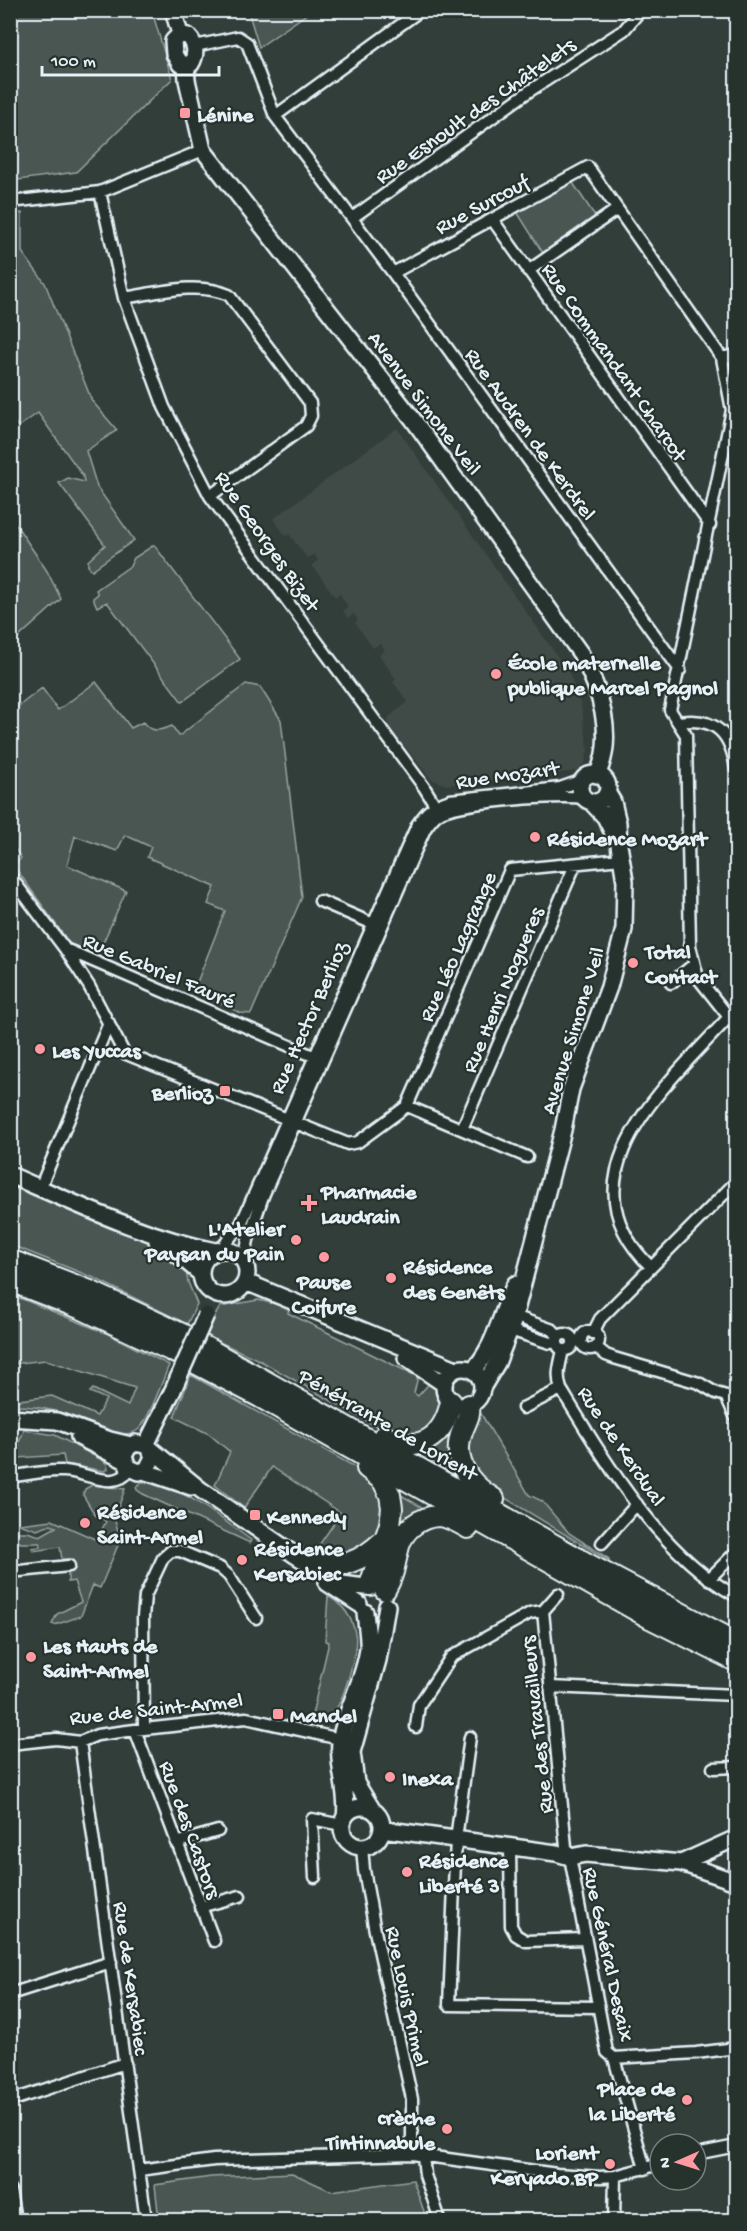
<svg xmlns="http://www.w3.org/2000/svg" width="747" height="2231" font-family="'Gochi Hand',sans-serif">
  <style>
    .built { fill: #3f4b46 }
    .green { fill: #495651; stroke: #98a4a4; stroke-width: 1.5 }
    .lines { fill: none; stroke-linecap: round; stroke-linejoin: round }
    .street-casing { stroke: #e8f1f8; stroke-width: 15 }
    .secondary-casing { stroke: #e8f1f8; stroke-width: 20 }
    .highway-casing { stroke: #e8f1f8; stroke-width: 24 }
    .street { stroke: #26332d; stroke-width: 10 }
    .secondary { stroke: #26332d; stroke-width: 15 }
    .highway { stroke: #26332d; stroke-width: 20 }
    .secondary-bridge-casing { stroke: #e8f1f8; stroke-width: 20; stroke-linecap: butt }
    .secondary-bridge { stroke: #26332d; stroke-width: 15 }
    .poi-dot { fill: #ff9aa2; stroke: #26332d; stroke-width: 2 }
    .labels { text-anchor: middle; stroke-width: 4.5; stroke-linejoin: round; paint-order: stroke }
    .street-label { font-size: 22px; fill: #e8f1f8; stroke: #26332d }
    .poi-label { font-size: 22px; font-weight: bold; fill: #e8f1f8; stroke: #26332d; text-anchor: start }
  </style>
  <rect width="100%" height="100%" fill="#323e39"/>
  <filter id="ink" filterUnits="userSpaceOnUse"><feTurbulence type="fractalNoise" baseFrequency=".0167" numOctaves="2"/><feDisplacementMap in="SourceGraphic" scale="12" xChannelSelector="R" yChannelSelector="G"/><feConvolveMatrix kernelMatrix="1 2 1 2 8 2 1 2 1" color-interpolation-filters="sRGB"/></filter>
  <g filter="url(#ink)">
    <!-- built -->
    <path class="built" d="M397,428L569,673L581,705L588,749L585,762L577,771L446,785L431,779L390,728L388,721L389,717L408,702L393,682L396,679L379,655L385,650L380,644L373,648L355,623L358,620L354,614L348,618L343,611L348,607L340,594L335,597L312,565L318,560L314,554L307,558L289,534L286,536L273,519Z"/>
    <!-- green -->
    <path class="green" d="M10,11H152L172,79L76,172L11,181Z
      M248,11V10L311,11L259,47Z
      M569,177L599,222L546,258L514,207Z
      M22,213V252L45,283L92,401L117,430L86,451L97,487L134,540L92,570L88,566V561L105,545L59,483L68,478L84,482L83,476L38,413L18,427L11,417V214Z
      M10,516L47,571L61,599L11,644Z
      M154,545L240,659L182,702L107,602L97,607L93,598L98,594L96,590L130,566L134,558Z
      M96,682L131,728L143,722C151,733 160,731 172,726L179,736L246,684L260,687L281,720L302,897L251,1014L240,1013L194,990L225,911L208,904L215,887L147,857L151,847L125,835L117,851L75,836L67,865L126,891L98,954L70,944L14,866L21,858L11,843V712L42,688L58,710Z
      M10,1186L144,1240L185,1265L188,1282L197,1304L187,1324L92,1277L11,1245Z
      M10,1294L108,1334L169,1365C163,1379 149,1421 138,1430C132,1434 126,1434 119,1434C80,1420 54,1405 11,1406V1401L52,1396L97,1416L106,1399L90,1392L93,1389L128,1406L135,1388L46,1360L11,1364Z
      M258,1300L289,1307L288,1313L418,1377L414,1393L418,1396L434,1378C447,1407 444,1409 429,1435L388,1433L259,1360L204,1335L220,1307Z
      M191,1375L364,1472L386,1500L380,1535L351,1558L313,1554L341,1513L272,1467L244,1508L215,1485L230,1452L209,1434L174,1417Z
      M463,1410L468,1488L405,1452L456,1411Z
      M480,1412L529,1495L542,1501L569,1533L609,1559V1561L487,1487L465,1458L474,1413Z
      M24,1430L55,1435L102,1460L107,1464L108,1469L104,1471L65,1464L63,1455L17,1458L19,1443Z
      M142,1482C180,1483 221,1519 251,1540L250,1543L143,1494L137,1490L136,1487Z
      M92,1485L125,1489L114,1519L121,1538L100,1588L93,1585L81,1616L55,1625L52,1624L57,1614L81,1602L74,1581L68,1582V1570L73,1569V1559H62L60,1547L33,1551L32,1548L40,1547V1543H21L11,1538V1532H27L40,1536L56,1527L51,1525L37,1530L19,1524L52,1520L97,1540L106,1521L95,1515L83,1495L85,1489Z
      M396,1492L430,1512L406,1528L393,1526Z
      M328,1596C342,1604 352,1617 355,1633C359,1649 344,1700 333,1713C327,1719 319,1721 311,1719L329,1642L325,1641Z
      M292,2173L331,2191L413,2180L427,2220H159L155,2185L211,2177Z"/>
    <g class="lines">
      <defs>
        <path id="street" d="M195,46L238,37L247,43L275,116L393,273L680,670
          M275,116L421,10
          M100,192L124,298L164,407L210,496L424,787L440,813
          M10,202L100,192L203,150
          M352,218L528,92L624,30L639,12L644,10
          M492,219L710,525
          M528,271L616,210
          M393,273L588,167L722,358L732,410L670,710L686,735L690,946L698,978L736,1026
          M124,298C157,293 197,281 229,295L310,403L311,416L306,426L210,496
          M722,358L736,355
          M679,722C717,716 731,735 736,769
          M10,876L65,949L320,1059
          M320,901L378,926
          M65,949L89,986L124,1053L287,1119
          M671,983L693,965
          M407,1106L510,870L621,859
          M296,1123L348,1144L358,1142L407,1106L527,1157
          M462,1129L575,865
          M40,1188L109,1023
          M220,1250L241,1224L417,825C427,810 432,806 450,800L560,788L583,780
          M244,1261L248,1240L263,1196L425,829C430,822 433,816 441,812C467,801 556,795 585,798
          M651,1267C553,1173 676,1078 736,1009
          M514,1316L553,1330L558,1336
          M510,1330L550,1343L556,1342
          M581 1340a9 9 0 1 1 18 0a9 9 0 1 1-18 0Z
          M593,1333L600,1319L736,1182
          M557 1342a8 8 0 1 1 16 0a8 8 0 1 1-16 0Z
          M596,1347L606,1355L614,1358L699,1383L716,1393L726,1396
          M563,1350C560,1365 556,1374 561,1389C606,1463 659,1553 736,1596
          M726,1396L736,1418
          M523,1408L561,1389
          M10,1477C28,1474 46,1470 63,1471C86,1471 114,1493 131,1469
          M602,1543L637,1504
          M10,1572L69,1566
          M709,1579L736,1552
          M558,1594L543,1611L566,1847L570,1857L607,2052L614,2058
          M550,1687L736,1695
          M416,1727L419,1705L451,1657L530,1613L543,1611
          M144,1729L143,1617L145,1596L163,1558L171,1551H180L220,1568L229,1576L256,1618
          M135,1730L214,1941
          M470,1737L456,1839L449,2005L598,2007
          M80,1742L146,2220
          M10,1744L56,1739L80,1742L97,1735L135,1730L246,1718L340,1739
          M713,1768L736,1767
          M176,1843L218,1831
          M362,1847L364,1870L375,1931L412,2099V2154
          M510,1847L511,1926L516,1935L526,1941L584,1939
          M315,1877L312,1819L342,1825
          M200,1907L240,1896
          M10,1994L111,1962
          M614,2058L696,2053L736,2048
          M614,2058L645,2169
          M10,2101L125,2063
          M696,2154L736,2146
          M423,2156L425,2175L440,2220
          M139,2170L214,2160L412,2154L557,2174L600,2177L615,2176L660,2164
          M10,2190L15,2220
          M614,2220L615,2176"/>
        <path id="secondary" d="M173,10L180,34
          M180,34L188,36C196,44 197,54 191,64H180L174,54L173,41Z
          M186,66L187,80L203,150L412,418L581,654C600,689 616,737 597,775
          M580 788a14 14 0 1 1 28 0a14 14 0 1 1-28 0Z
          M590,801L605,817L616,839
          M10,1175C77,1204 144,1237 216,1251
          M157,1241L182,1258L201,1274
          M201 1273a23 23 0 1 1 46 0a23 23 0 1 1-46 0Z
          M246,1282L456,1369
          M406,1358L444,1384
          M444 1387a19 19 0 1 1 38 0a19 19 0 1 1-38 0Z
          M473,1370C495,1347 501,1313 515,1284
          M482,1388L497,1363L513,1322L563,1130L571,1089L609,987L624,929L625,881L619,845L618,823L613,802L607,792
          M10,1418L57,1421L110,1440L131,1445
          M79,1437L124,1460
          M146,1445L173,1390
          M150,1449L153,1457L147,1469L139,1472L128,1467L124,1456L128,1448L135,1443L146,1445L201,1490L295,1555L342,1584L365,1587
          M143,1471L191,1487
          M327,1583L359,1604
          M342 1827a20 20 0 1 1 40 0a20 20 0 1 1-40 0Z
          M372,1809L356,1783L352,1752L378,1660L387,1606
          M345,1817C349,1791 337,1769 340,1743C344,1711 364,1682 368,1649C369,1638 366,1624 365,1612
          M382,1829L556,1853L570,1857L586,1854L681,1863L736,1838
          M681,1863L736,1882"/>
        <path id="highway" d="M10,1260L90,1291L182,1334L586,1563L736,1642
          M10,1281L82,1309L174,1352L260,1397L650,1618L736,1661
          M469,1405C471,1415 465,1423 462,1432C451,1462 470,1484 494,1499
          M384,1436C418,1455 443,1439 451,1402
          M367,1468L383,1481L390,1495L392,1508L390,1524L370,1585
          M310,1562C341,1570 361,1562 384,1540
          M385,1590C395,1573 394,1564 399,1546C404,1529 420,1517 438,1516C448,1516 459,1523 468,1528"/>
      </defs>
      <!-- street casing -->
      <use href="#street" class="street-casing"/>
      <!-- secondary casing -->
      <use href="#secondary" class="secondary-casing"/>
      <!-- highway casing -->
      <use href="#highway" class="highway-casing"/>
      <!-- street -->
      <use href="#street" class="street"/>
      <!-- secondary -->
      <use href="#secondary" class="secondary"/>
      <!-- highway -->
      <use href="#highway" class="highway"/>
      <defs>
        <path id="secondary-bridge" d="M173,1390L206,1315"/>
      </defs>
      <!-- secondary-bridge casing -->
      <use href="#secondary-bridge" class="secondary-bridge-casing"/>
      <!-- secondary-bridge -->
      <use href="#secondary-bridge" class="secondary-bridge"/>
    </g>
  </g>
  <!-- markers -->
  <g class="poi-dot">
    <rect x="179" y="107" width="12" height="12" rx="3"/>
    <circle cx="496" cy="674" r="6"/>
    <circle cx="535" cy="837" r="6"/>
    <circle cx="633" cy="963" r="6"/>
    <circle cx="40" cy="1049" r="6"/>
    <rect x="219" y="1085" width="12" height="12" rx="3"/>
    <path d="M306 1194h6v6h6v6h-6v6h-6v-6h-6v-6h6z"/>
    <circle cx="296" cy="1240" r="6"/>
    <circle cx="324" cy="1257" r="6"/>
    <circle cx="391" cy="1278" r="6"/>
    <rect x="249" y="1509" width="12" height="12" rx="3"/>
    <circle cx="85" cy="1523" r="6"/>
    <circle cx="242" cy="1560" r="6"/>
    <circle cx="31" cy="1657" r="6"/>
    <rect x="272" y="1708" width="12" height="12" rx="3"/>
    <circle cx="390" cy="1777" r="6"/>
    <circle cx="407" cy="1872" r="6"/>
    <circle cx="687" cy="2100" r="6"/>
    <circle cx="447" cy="2129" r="6"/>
    <circle cx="610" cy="2164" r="6"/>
  </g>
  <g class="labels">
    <!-- street labels -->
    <g class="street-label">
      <text transform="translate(474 109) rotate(-35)" y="8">Rue Esnoult des Châtelets</text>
      <text transform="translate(481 203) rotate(-28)" y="8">Rue Surcouf</text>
      <text transform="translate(616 361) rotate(55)" y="8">Rue Commandant Charcot</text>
      <text transform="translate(426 402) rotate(53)" y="8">Avenue Simone Veil</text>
      <text transform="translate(532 433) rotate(54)" y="8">Rue Audren de Kerdrel</text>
      <text transform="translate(269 540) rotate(55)" y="8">Rue Georges Bizet</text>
      <text transform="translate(507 773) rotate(-8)" y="8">Rue Mozart</text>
      <text transform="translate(456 946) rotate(-66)" y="8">Rue Léo Lagrange</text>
      <text transform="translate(160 969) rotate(23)" y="8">Rue Gabriel Fauré</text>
      <text transform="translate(501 989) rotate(-67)" y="8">Rue Henri Nogueres</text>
      <text transform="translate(307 1017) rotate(-66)" y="8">Rue Hector Berlioz</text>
      <text transform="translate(571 1030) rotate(-73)" y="8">Avenue Simone Veil</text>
      <text transform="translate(389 1423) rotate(30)" y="8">Pénétrante de Lorient</text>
      <text transform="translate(623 1445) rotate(56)" y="8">Rue de Kerdual</text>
      <text transform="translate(156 1707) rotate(-6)" y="8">Rue de Saint-Armel</text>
      <text transform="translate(535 1725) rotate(-96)" y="8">Rue des Travailleurs</text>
      <text transform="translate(192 1829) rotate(70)" y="8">Rue des Castors</text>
      <text transform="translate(610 1954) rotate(78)" y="8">Rue Général Desaix</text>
      <text transform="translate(133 1978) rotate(82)" y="8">Rue de Kersabiec</text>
      <text transform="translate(409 1996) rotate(78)" y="8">Rue Louis Primel</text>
    </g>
    <!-- poi labels -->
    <g class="poi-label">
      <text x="197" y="121">Lénine</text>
      <text x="508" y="669">École maternelle<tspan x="508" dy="25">publique Marcel Pagnol</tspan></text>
      <text x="547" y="845">Résidence Mozart</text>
      <text x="645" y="958">Total<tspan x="645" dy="25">Contact</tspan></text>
      <text x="52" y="1057">Les Yuccas</text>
      <text x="213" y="1099" text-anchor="end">Berlioz</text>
      <text x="321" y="1198">Pharmacie<tspan x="321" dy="25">Laudrain</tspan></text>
      <text x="284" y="1235" text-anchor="end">L'Atelier<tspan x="284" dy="25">Paysan du Pain</tspan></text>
      <text x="403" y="1273">Résidence<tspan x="403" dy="25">des Genêts</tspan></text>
      <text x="324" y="1288" text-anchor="middle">Pause<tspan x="324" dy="25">Coifure</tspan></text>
      <text x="97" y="1518">Résidence<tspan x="97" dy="25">Saint-Armel</tspan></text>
      <text x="267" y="1523">Kennedy</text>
      <text x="254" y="1555">Résidence<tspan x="254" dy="25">Kersabiec</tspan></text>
      <text x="43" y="1652">Les Hauts de<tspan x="43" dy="25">Saint-Armel</tspan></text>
      <text x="290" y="1722">Mandel</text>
      <text x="402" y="1785">Inexa</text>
      <text x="419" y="1867">Résidence<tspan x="419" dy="25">Liberté 3</tspan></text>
      <text x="675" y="2095" text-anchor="end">Place de<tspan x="675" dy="25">la Liberté</tspan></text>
      <text x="435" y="2124" text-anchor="end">crèche<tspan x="435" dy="25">Tintinnabule</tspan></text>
      <text x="598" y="2159" text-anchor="end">Lorient<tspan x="598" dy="25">Keryado BP</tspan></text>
    </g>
  </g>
  <!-- margin -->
  <rect width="747" height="2231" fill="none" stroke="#26332d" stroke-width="36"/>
  <rect x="18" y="18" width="711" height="2195" fill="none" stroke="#e8f1f8" stroke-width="2" filter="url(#ink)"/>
  <!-- north arrow -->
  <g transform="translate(678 2162) rotate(267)"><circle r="28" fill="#26332d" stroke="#747f7e" stroke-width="1.5"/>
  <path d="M0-4.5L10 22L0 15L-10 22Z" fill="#ff9aa2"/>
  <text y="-9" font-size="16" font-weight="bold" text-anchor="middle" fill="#e8f1f8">N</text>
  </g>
  <!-- scale -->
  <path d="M42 66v9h177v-9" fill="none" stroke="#e8f1f8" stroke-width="3"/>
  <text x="51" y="66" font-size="18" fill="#e8f1f8" stroke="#26332d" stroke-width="4.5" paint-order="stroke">100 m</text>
</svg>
